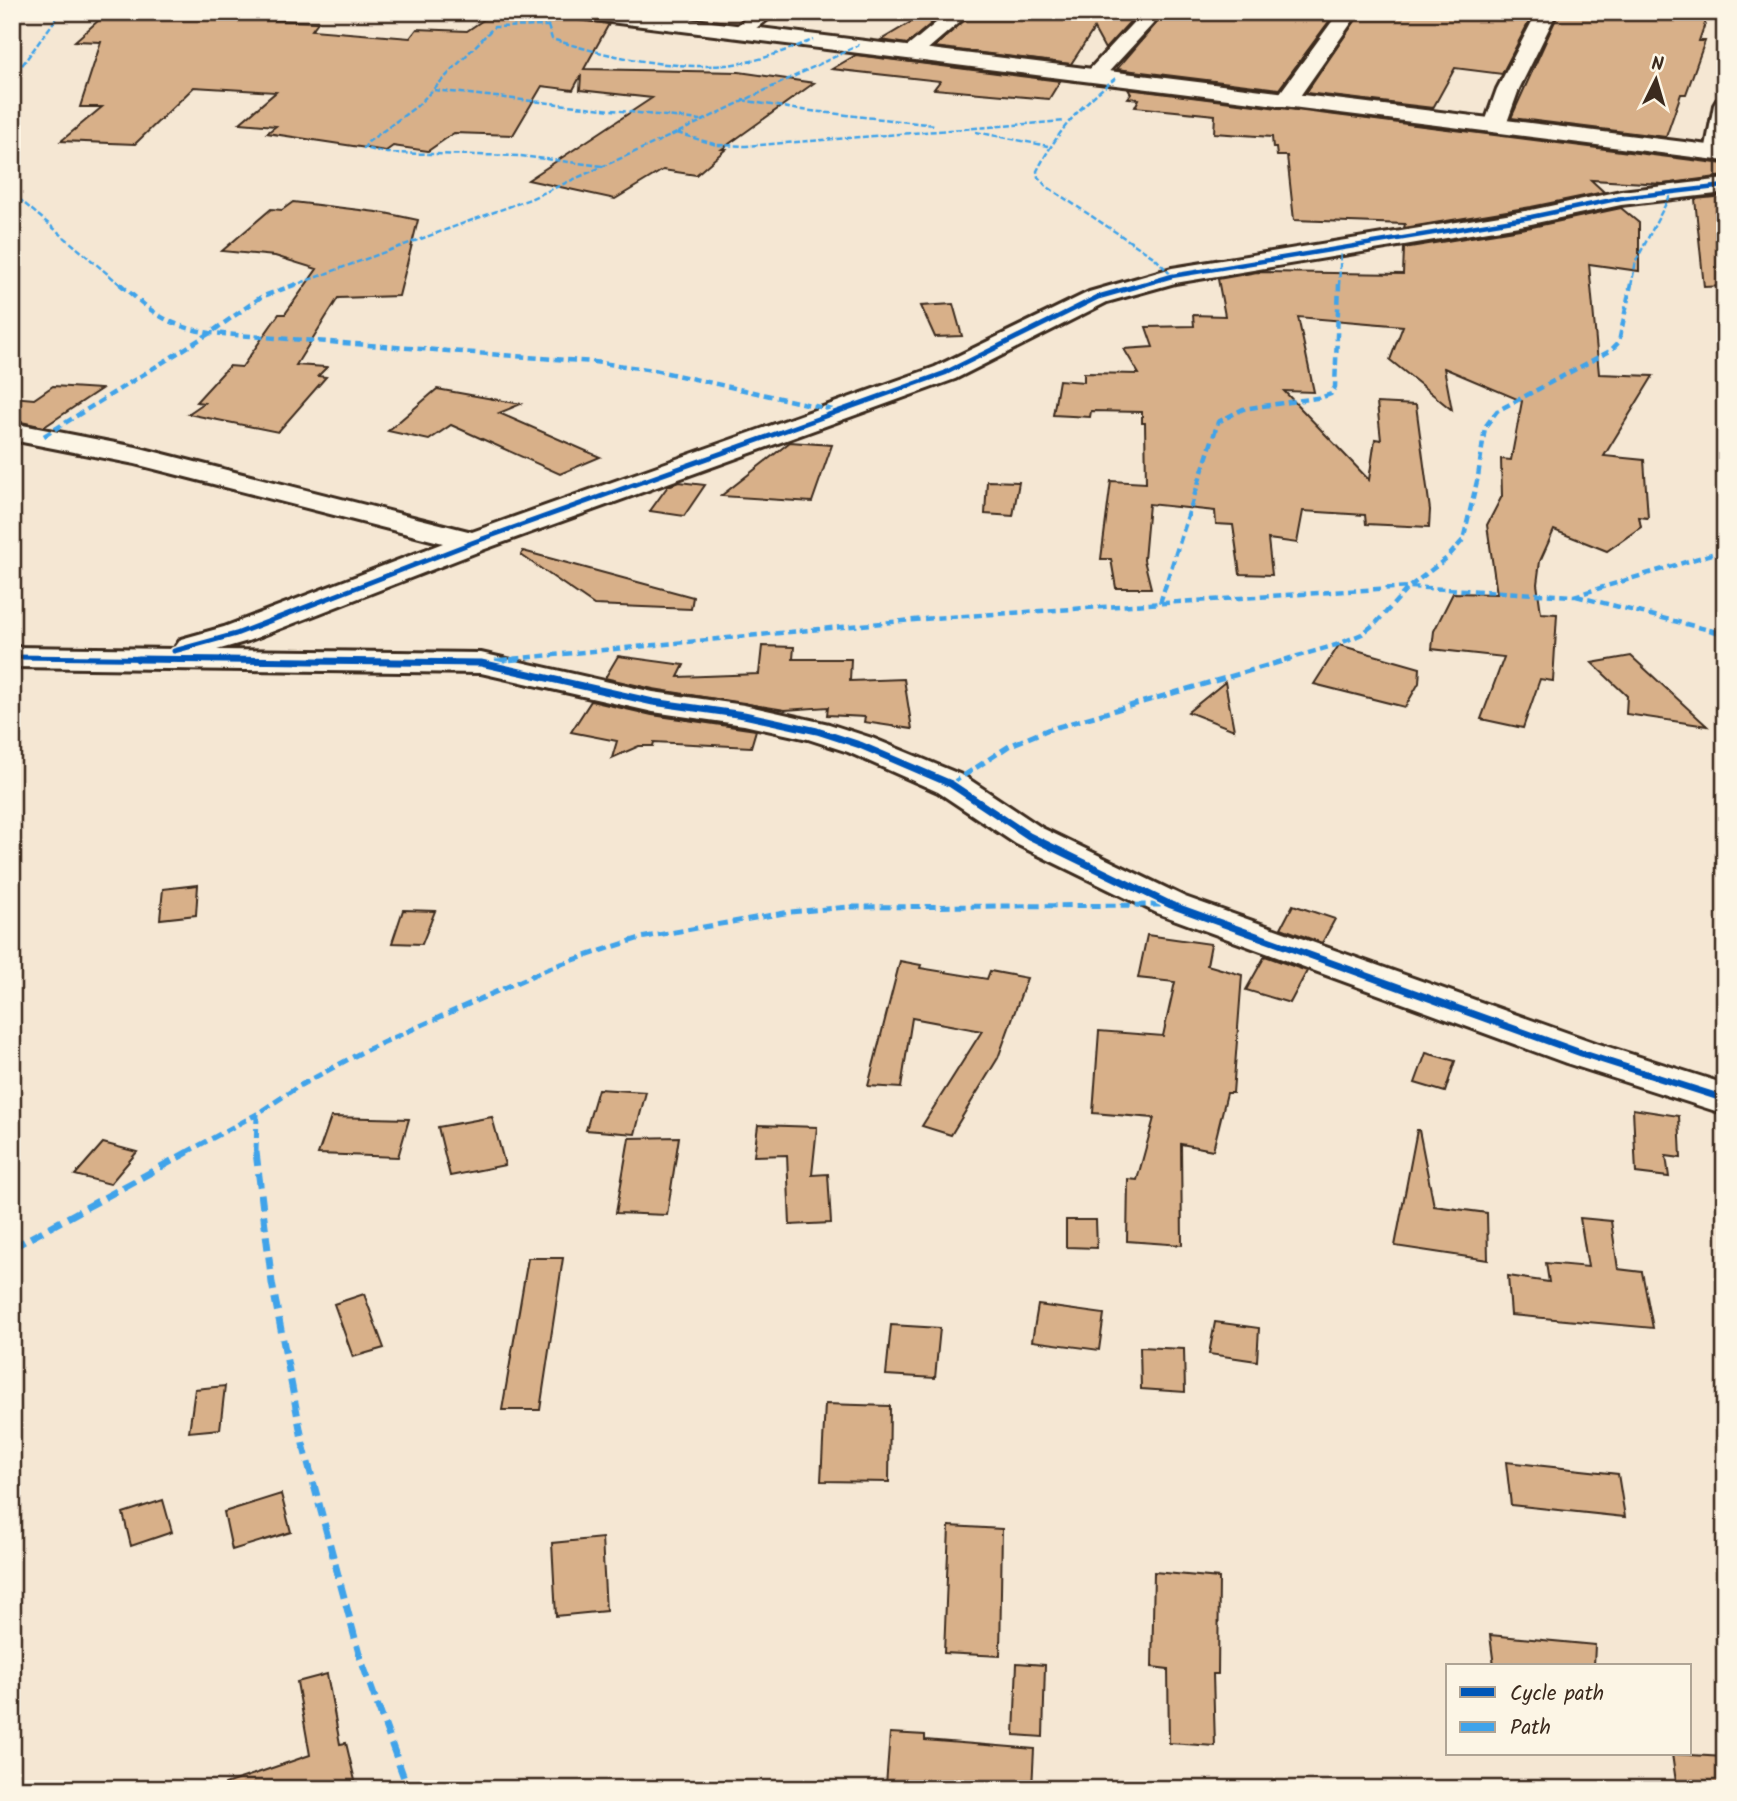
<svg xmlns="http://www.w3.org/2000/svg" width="1737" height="1801" font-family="Kalam,sans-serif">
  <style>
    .building { fill: #d8b089; stroke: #3b2a1e; stroke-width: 2 }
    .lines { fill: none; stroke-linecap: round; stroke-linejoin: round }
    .street-casing { stroke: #3b2a1e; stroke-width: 6 }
    .secondary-casing { stroke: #3b2a1e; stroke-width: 6 }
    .street { fill: #fcf5e5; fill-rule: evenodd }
    .secondary { fill: #fcf5e5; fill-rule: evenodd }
    .quiet-far3 { stroke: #3fa3ea; stroke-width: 2.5; stroke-dasharray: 6 2.5; stroke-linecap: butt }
    .quiet-far2 { stroke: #3fa3ea; stroke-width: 4.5; stroke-dasharray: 8 4.5; stroke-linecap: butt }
    .quiet-far1 { stroke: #3fa3ea; stroke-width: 5; stroke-dasharray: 10 5; stroke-linecap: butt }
    .quiet { stroke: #3fa3ea; stroke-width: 7; stroke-dasharray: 14 7; stroke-linecap: butt }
    .cycleway-far2-casing { stroke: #fcf5e5; stroke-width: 7 }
    .cycleway-far1-casing { stroke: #fcf5e5; stroke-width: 9 }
    .cycleway-casing { stroke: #fcf5e5; stroke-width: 11 }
    .cycleway-far2 { stroke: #0057b8; stroke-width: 4.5 }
    .cycleway-far1 { stroke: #0057b8; stroke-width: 5 }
    .cycleway { stroke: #0057b8; stroke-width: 7 }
  </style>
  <rect width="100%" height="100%" fill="#f5e7d3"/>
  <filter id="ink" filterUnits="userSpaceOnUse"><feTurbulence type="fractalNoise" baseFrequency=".0143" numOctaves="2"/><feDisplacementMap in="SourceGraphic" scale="14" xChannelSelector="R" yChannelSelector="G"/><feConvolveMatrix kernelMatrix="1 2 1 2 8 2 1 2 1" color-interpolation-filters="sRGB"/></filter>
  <g filter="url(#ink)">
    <!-- building -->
    <path class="building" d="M495,12H527L609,24L584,69L739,72L814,83L722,149H726L696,175L663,170L615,199L528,180L652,98L580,90L581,75L573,90L542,86L513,135L454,133L428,151L393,146L386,151L267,133L276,126L240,123L276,92L194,87L135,144L61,141L102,107H80L101,42L75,41L107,13L318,22L312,30L410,38L417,29L467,31Z
      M928,12H945L907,44L881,40Z
      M974,12H1036L1088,18L1085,12L1138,13L1105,49L1094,29L1071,64L934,47Z
      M1166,12H1336L1279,89L1117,69Z
      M1361,12H1534L1502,74L1455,68L1433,108L1306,93Z
      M1559,12H1619L1673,18L1675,12H1709L1699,41H1705L1686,94H1681L1666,137L1511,118Z
      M856,55L1060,81L1049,99L934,89L940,81L832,69Z
      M1128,89L1724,164L1725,176L1663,184L1591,180L1604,192L1531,207L1404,228L1405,224L1294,220L1287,156H1277L1276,148H1273L1272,137L1214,133L1215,115L1135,107L1139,99L1128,98L1131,94Z
      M1725,196V286L1704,287L1695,199Z
      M293,202L385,213L418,220L399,296L338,298L296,365L327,367L318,376L326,377L278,432L188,414L204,403L196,402L229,366L242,367L279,314H285L317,269L275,256L222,251L271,209L282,210Z
      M1621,208L1639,223V271L1589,264L1599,374L1653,376L1604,456L1644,460L1648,518L1639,517L1641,527L1607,551L1554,530L1540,561L1537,584L1541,613L1557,614L1553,681L1540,679L1523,728L1481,719L1504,657L1432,649L1434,631L1453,593L1497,594L1487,525L1502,496L1501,459L1511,460L1522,401L1444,368L1452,410L1390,360L1403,326L1298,317L1314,392L1284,391L1369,480L1375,439L1381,440L1377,403L1416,405L1430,510L1429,527L1366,524L1365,515L1303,511L1297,543L1268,539L1272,575L1240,574L1233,525L1216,524L1215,511L1149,504L1144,560L1151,588H1116L1111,559H1101L1111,481L1146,483L1145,423H1142V412L1091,411L1090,417L1053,415L1059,380L1084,382V373L1139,374L1124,349L1153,347L1146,327L1194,326L1193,315L1225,316L1218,279L1257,272L1403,274L1404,248L1532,227Z
      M953,304L962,336L935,337L921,306Z
      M53,386L101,389L44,427L12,420V397L34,399Z
      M437,389L521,404L499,413L600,457L560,474L451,425L429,440L388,431Z
      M790,442L832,445L812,502L721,496Z
      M987,481L1019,482L1013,516L985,514Z
      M679,482L705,485L684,516L650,511L668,486Z
      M523,551L693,597L691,609L594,605L521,555Z
      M1339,645L1420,668L1419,683L1405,707L1314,684Z
      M762,646L794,647L793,659H851L850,681L904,679L912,729L864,722L865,717L827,715L828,707L785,710L653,689L605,678L618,656L684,665L678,677L759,674Z
      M1631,656L1707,726L1626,714L1627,696L1592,663Z
      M1225,682L1234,730L1188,712Z
      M591,701L652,715L756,730L751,747L654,742L653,746H639L612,758L617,741L571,732Z
      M198,885L196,915L160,919L163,889Z
      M1293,905L1335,919L1322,943L1281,928Z
      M403,910L435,911L422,944L392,943Z
      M1147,935L1211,944L1207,965L1242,975L1233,1093H1227L1213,1150L1181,1144L1182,1245L1127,1241L1128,1179L1137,1180L1154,1118L1093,1113L1099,1031L1163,1036L1175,982L1138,978Z
      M1265,956L1307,971L1290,1003L1246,990Z
      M900,961L921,965L920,968L987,979L990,971L1027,978L998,1058L951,1135L922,1126L982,1031L912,1018L901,1088L868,1086Z
      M1426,1053L1455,1061L1445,1092L1415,1083Z
      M598,1089L646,1092L635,1134L586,1130Z
      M1633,1109L1679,1116L1681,1158L1666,1156L1669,1177L1636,1173Z
      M331,1117L409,1119L398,1157L318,1154Z
      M492,1117L505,1165L450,1176L438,1127Z
      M758,1125L817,1127L812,1175L828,1174L831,1223L790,1225L787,1155L754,1156Z
      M1417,1130H1419L1434,1206L1487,1213L1488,1260L1395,1246Z
      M679,1137L667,1215L616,1213L629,1138Z
      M103,1143L137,1152L110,1184L75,1175Z
      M1580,1218L1611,1221L1618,1269L1642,1272L1653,1328L1511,1315L1508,1276L1549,1282L1546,1263L1588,1267Z
      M1066,1220H1096L1097,1248L1066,1247Z
      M528,1258H563L540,1410H502Z
      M364,1294L384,1348L353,1357L334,1304Z
      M1038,1305L1104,1314L1099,1350L1032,1341Z
      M1215,1322L1259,1328L1257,1361L1209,1354Z
      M891,1325L940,1328L935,1378L886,1375Z
      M1140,1347L1184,1349L1185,1392L1141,1389Z
      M225,1386L220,1429L189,1432L195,1389Z
      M825,1404L890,1406L889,1482L821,1481Z
      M1506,1462L1618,1474L1625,1517L1511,1505Z
      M281,1494L291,1532L232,1550L224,1512Z
      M163,1500L172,1532L131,1546L123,1513Z
      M949,1526L1002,1529L1000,1656L944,1653Z
      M602,1538L606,1611L556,1616L552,1543Z
      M1154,1572L1219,1578L1218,1674H1213L1215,1746L1169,1743L1168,1669L1152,1667Z
      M1490,1635L1595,1645L1594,1666H1494Z
      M1017,1663L1045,1665L1043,1737L1014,1735Z
      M327,1674L340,1744L346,1743L357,1789H225V1784L310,1755L297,1682Z
      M890,1733L925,1735V1740L1034,1749L1032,1789H931L886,1785Z
      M1672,1754L1725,1757V1789H1677Z"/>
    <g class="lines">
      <defs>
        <path id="street" d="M754,12H777L747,35H733L730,31Z
          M949,12H971L921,55H907L904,51L907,47Z
          M1143,12H1164L1102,79H1088L1085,75L1088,71Z
          M1339,12H1359L1293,106H1277L1274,101Z
          M1537,12H1557L1519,89L1506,125L1503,130H1487L1484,125L1497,89Z
          M1725,99V156L1716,159L1708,157L1705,152L1714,105L1717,100Z
          M1725,179V193L1621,205L1531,224L1175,283L1107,302L955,379L485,549L248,641L217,650L481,653L653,692L744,705L829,724L872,738L964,776L1042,828L1185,897L1596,1043L1725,1084V1114L1566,1063L1157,913L1016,844L938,792L848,752L808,739L744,725L653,712L481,673L12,667V647L179,649L176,646L181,639L224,627L443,543L135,464L12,440V423L136,447L472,532L935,367L1089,292L1172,268L1531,210L1621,191Z"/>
        <path id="secondary" d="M568,12H630L1725,147V161L578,18Z"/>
      </defs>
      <!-- street casing -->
      <use href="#street" class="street-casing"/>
      <!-- secondary casing -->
      <use href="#secondary" class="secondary-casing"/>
      <!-- street -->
      <use href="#street" class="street"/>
      <!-- secondary -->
      <use href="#secondary" class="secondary"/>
      <!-- quiet-far3 -->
      <path class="quiet-far3" d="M560,12L548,26L494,27L417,106L368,142L364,148L387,153L521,156L602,166
        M548,26L552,39C608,57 687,74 746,62C769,58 791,48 813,40
        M1116,78C1081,104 1057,132 1037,171L1038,177L1046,186L1155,258L1172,276
        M12,79L61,12
        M434,90L701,120
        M742,100L794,109L935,125
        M976,132L1048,146
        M677,133L717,145L746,146L1065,121
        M12,193L122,286
        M292,286L530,199L677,133L859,45
        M1339,286L1341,249
        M1631,286L1636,261L1672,192"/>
      <!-- quiet-far2 -->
      <path class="quiet-far2" d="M120,284C153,313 165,325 210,333L594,362L654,370L833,410
        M44,436L210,333L261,297L297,284
        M1576,596L1725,634
        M1160,603L1218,422L1243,409L1323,397L1331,394L1335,387L1339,284
        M501,660L934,618L1409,587L1574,596L1725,550
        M1284,660L1336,645L1362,634L1377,622L1409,587L1447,558L1463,540L1478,477L1485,427L1497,411L1610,351L1619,342L1631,284"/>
      <!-- quiet-far1 -->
      <path class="quiet-far1" d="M495,661L519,659
        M951,784L1009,746L1047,730L1290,659
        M185,1153L257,1114
        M256,1153L257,1114L299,1086L362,1052L549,968L640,938L790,912L849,907L1162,905"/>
      <!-- quiet -->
      <path class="quiet" d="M256,1152L272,1283L303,1444L360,1657L408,1789
        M12,1248L188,1152"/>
      <defs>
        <path id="cycleway-far2" d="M1138,286L1172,276L1531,217L1621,198L1725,186"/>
        <path id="cycleway-far1" d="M174,651L236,634L474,542L945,373L1098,297L1144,284
          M12,657L275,660"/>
        <path id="cycleway" d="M138,659L481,663L653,702L744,715L817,731L860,745L951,784L1029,836L1171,905L1581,1053L1725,1099"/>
      </defs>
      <!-- cycleway-far2 casing -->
      <use href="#cycleway-far2" class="cycleway-far2-casing"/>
      <!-- cycleway-far1 casing -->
      <use href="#cycleway-far1" class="cycleway-far1-casing"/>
      <!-- cycleway casing -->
      <use href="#cycleway" class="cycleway-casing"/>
      <!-- cycleway-far2 -->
      <use href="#cycleway-far2" class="cycleway-far2"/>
      <!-- cycleway-far1 -->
      <use href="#cycleway-far1" class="cycleway-far1"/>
      <!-- cycleway -->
      <use href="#cycleway" class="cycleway"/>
    </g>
  </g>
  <!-- margin -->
  <rect width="1737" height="1801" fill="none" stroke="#fcf5e5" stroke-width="42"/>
  <rect x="21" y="21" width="1695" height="1759" fill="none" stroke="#3b2a1e" stroke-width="2.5" filter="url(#ink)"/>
  <!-- legend -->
  <rect x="1446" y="1664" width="245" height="91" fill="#fcf5e5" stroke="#afa495" stroke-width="2"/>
  <rect x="1460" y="1687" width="35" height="10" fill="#0057b8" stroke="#afa495" stroke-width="2"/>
  <text x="1510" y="1700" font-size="21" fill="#3b2a1e">Cycle path</text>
  <rect x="1460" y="1722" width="35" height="10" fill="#3fa3ea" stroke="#afa495" stroke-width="2"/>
  <text x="1510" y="1734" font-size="21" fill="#3b2a1e">Path</text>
  <!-- north arrow -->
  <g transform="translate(1656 80) rotate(5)" stroke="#fcf5e5" stroke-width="5" paint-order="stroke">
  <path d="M0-5L12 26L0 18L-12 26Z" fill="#3b2a1e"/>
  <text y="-10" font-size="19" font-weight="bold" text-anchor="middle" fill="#3b2a1e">N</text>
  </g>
</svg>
